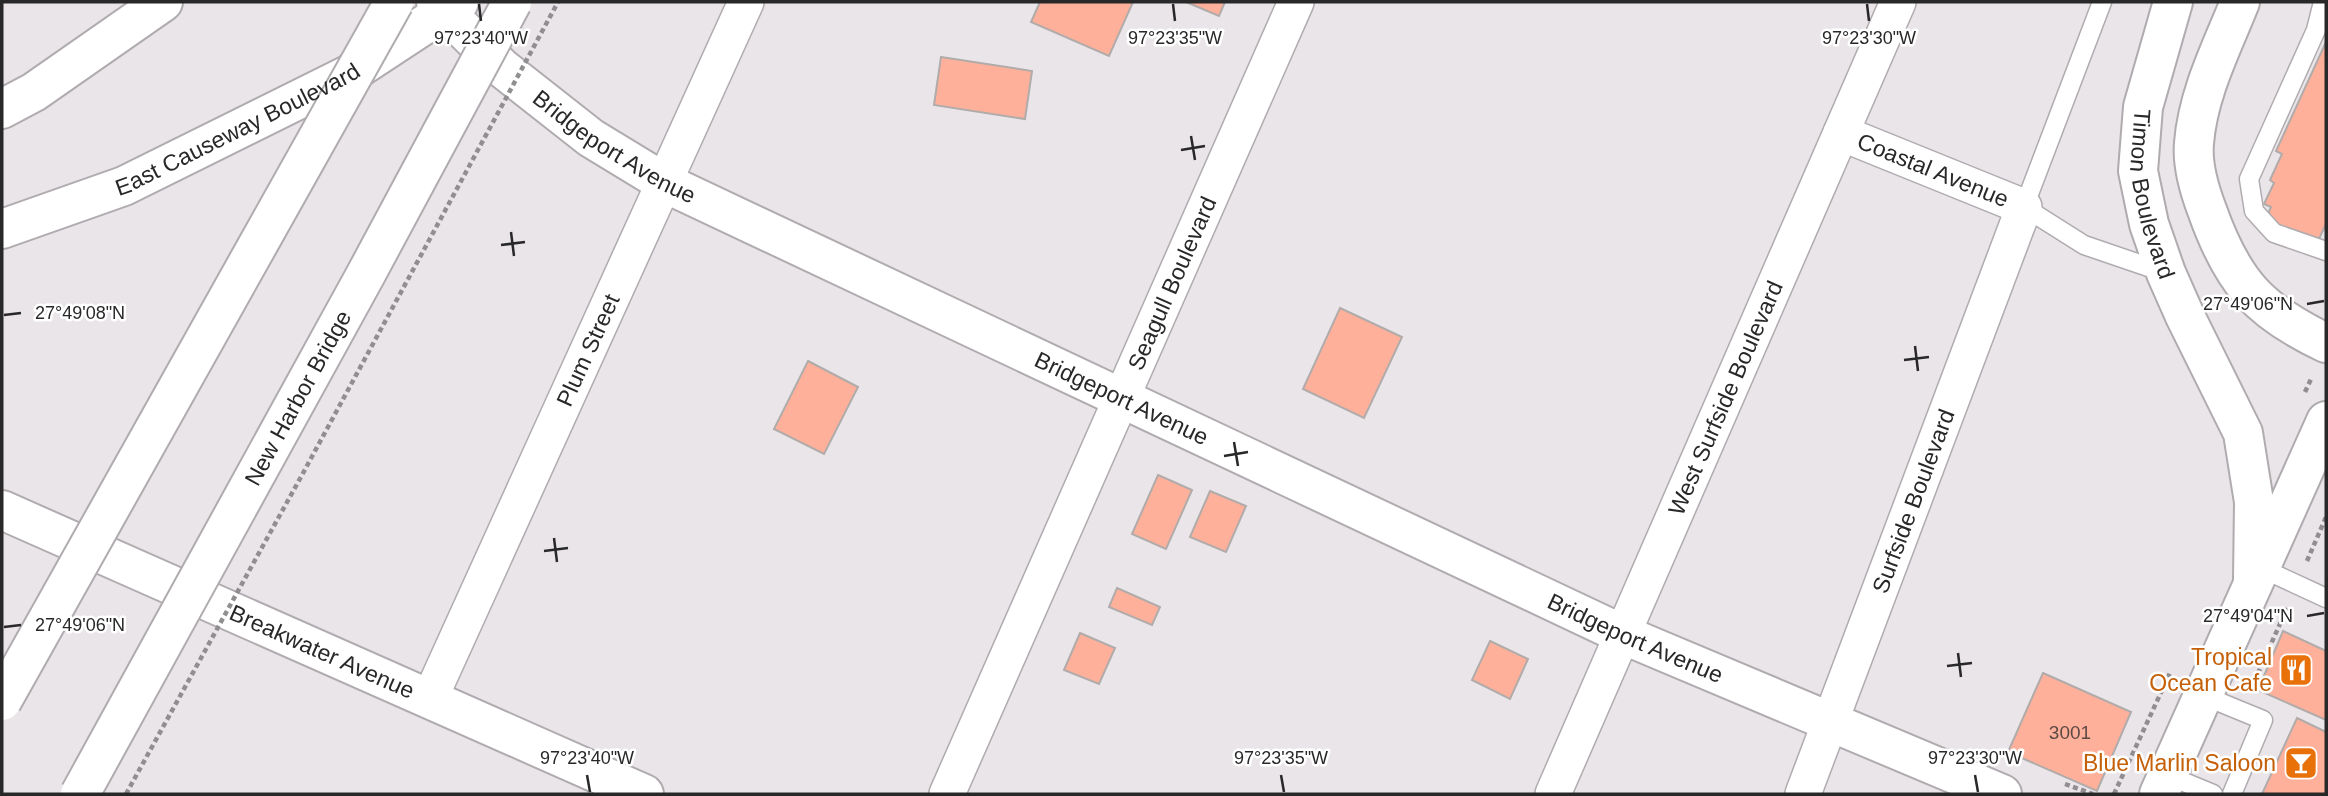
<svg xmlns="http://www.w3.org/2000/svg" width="2328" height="796" font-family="Arial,sans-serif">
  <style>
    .building { fill: #ffb09a; stroke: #b1abaa; stroke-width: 2 }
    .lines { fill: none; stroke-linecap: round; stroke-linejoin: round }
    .lane-casing { stroke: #afabaf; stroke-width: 21 }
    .street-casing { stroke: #afabaf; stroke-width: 38 }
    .secondary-casing { stroke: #afabaf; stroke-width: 42 }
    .path { stroke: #918e91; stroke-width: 4.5; stroke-dasharray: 5 3.5; stroke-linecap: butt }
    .lane { stroke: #fff; stroke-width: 18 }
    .street { stroke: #fff; stroke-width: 35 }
    .secondary { stroke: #fff; stroke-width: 38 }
    .highway-bridge-casing { stroke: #afabaf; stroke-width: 42; stroke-linecap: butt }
    .path-bridge { stroke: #918e91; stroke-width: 4.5; stroke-dasharray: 5 3.5; stroke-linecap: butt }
    .highway-bridge { stroke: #fff; stroke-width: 38 }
    .ticks { fill: none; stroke: #292829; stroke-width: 2.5 }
    .labels { text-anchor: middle; stroke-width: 5; stroke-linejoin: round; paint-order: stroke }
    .number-label { font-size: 19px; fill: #5e4a45 }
    .street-label { font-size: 23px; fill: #292829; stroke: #fff }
    .food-label { font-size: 23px; fill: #c56008; stroke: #fff; text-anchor: end }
    .ticks-label { font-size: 18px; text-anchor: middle; fill: #292829; stroke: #fff; stroke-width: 5; stroke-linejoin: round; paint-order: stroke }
  </style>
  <rect width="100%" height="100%" fill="#e9e5e9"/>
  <!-- building -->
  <path class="building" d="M1040,2H1133L1109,56L1031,22Z
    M1186,2H1225L1219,16Z
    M2326,42V224L2317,243L2265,220L2271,207L2264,204L2274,183L2270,180L2282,154L2276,151Z
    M941,57L1032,71L1025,119L934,105Z
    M1340,308L1402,337L1364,418L1303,389Z
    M808,361L858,387L824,454L774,429Z
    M1158,475L1192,490L1166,549L1132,534Z
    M1210,491L1246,506L1226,552L1190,537Z
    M1117,588L1160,607L1152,625L1109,607Z
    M2283,631L2326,651V720L2258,690Z
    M1080,633L1115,648L1099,684L1064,670Z
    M1490,641L1528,659L1510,699L1472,680Z
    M2043,673L2131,712L2097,791L2008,752Z
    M2297,718L2326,732V794H2262Z"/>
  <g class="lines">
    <defs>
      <path id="lane" d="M2102,2L2024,207L2084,245L2166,273
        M2323,2L2316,30L2249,179L2254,211L2274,233L2326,251
        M2259,567L2326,598
        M2202,695L2263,720L2232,794
        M2167,775L2213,794"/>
      <g id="street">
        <path id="s1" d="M430,698L746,2"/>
        <path id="s2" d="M947,794L1296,2"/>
        <path id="s3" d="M1553,794L1898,2"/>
        <path id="s4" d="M1803,794L2024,207L1841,133"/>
      </g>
      <g id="secondary">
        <path id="s5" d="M436,2L502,68L591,138L665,183L1624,635L2002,794"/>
        <path id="s6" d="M2173,2L2143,107L2138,171L2149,224L2166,273L2185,316L2243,433L2254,502L2253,579"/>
        <path d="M2240,2C2222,47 2198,93 2194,143C2192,165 2199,189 2207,210C2232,281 2258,311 2326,343"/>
        <path d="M2,109L34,92L163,2"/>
        <path id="s7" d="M2,229L124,186L348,75L459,2"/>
        <path id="s8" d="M2,510L644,794"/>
        <path d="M2159,794L2326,421"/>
      </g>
    </defs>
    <!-- lane casing -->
    <use href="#lane" class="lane-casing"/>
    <!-- street casing -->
    <use href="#street" class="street-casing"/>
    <!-- secondary casing -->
    <use href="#secondary" class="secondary-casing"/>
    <!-- path -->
    <path class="path" d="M2305,392L2312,377
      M2307,561L2326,517
      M2251,689L2287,608
      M2065,784L2093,794
      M2114,794L2170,673"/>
    <!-- lane -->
    <use href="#lane" class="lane"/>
    <!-- street -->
    <use href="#street" class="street"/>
    <!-- secondary -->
    <use href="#secondary" class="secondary"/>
    <defs>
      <g id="highway-bridge">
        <path d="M2,701L394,2"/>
        <path id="s9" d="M80,794L366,274L512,2"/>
      </g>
    </defs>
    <!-- highway-bridge casing -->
    <use href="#highway-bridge" class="highway-bridge-casing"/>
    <!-- path-bridge -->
    <path class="path-bridge" d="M126,794L302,475L558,2"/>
    <!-- highway-bridge -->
    <use href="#highway-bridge" class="highway-bridge"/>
  </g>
  <!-- ticks -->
  <path class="ticks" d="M479,4L481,21M1173,4L1175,21M1867,4L1869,21M1191,136L1195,160M1181,150L1205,146M511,232L514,256M501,245L525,242M2307,304L2324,301M4,315L21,313M1915,346L1918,371M1904,360L1929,357M1234,442L1238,466M1224,456L1248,452M554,538L557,562M544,551L568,548M2307,616L2324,613M4,627L21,625M1958,653L1961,677M1947,666L1972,663M587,775L590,792M1281,775L1284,792M1975,775L1978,792"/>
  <!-- icons -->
  <defs>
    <symbol id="restaurant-square" viewBox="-11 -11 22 22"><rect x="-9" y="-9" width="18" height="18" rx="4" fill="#e8710a" stroke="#fff"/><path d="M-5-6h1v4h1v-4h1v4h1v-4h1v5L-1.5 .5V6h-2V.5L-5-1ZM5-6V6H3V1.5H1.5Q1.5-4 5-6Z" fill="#fff"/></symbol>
    <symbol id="bar-square" viewBox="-11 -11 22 22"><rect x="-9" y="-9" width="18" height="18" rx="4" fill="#e8710a" stroke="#fff"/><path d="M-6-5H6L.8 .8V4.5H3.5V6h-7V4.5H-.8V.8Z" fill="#fff"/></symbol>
  </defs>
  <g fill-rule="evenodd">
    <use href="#restaurant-square" x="2277" y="651" width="38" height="38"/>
    <use href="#bar-square" x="2282" y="744" width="38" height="38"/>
  </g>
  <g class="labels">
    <!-- number labels -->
    <g class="number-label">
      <text x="2070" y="739">3001</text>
    </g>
    <!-- street labels -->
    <g class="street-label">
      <text dy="8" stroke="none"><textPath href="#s7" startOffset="256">East Causeway Boulevard</textPath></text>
      <text dy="8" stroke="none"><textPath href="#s5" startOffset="231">Bridgeport Avenue</textPath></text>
      <text transform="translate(1933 170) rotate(22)" y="8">Coastal Avenue</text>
      <text dy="8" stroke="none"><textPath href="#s6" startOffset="198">Timon Boulevard</textPath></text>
      <text dy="8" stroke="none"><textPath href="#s2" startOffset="558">Seagull Boulevard</textPath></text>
      <text dy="8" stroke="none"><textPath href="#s1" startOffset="382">Plum Street</textPath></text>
      <text dy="8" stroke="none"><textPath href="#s3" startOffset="432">West Surfside Boulevard</textPath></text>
      <text dy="8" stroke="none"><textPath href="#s9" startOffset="452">New Harbor Bridge</textPath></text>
      <text dy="8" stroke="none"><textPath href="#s5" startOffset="798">Bridgeport Avenue</textPath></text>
      <text dy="8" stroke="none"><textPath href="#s4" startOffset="313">Surfside Boulevard</textPath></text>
      <text dy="8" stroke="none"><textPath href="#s5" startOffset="1365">Bridgeport Avenue</textPath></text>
      <text dy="8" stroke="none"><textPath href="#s8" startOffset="350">Breakwater Avenue</textPath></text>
    </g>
    <!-- food labels -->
    <g class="food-label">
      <text x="2272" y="665">Tropical<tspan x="2272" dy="26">Ocean Cafe</tspan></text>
      <text x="2276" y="771">Blue Marlin Saloon</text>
    </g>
  </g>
  <g class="ticks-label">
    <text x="481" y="44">97°23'40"W</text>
    <text x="1175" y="44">97°23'35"W</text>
    <text x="1869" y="44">97°23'30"W</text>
    <text x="2248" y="310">27°49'06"N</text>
    <text x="80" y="319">27°49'08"N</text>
    <text x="2248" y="622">27°49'04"N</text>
    <text x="80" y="631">27°49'06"N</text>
    <text x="587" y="764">97°23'40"W</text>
    <text x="1281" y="764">97°23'35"W</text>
    <text x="1975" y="764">97°23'30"W</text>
  </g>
  <!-- border -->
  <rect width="2328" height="796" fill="none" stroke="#292829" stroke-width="7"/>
</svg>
